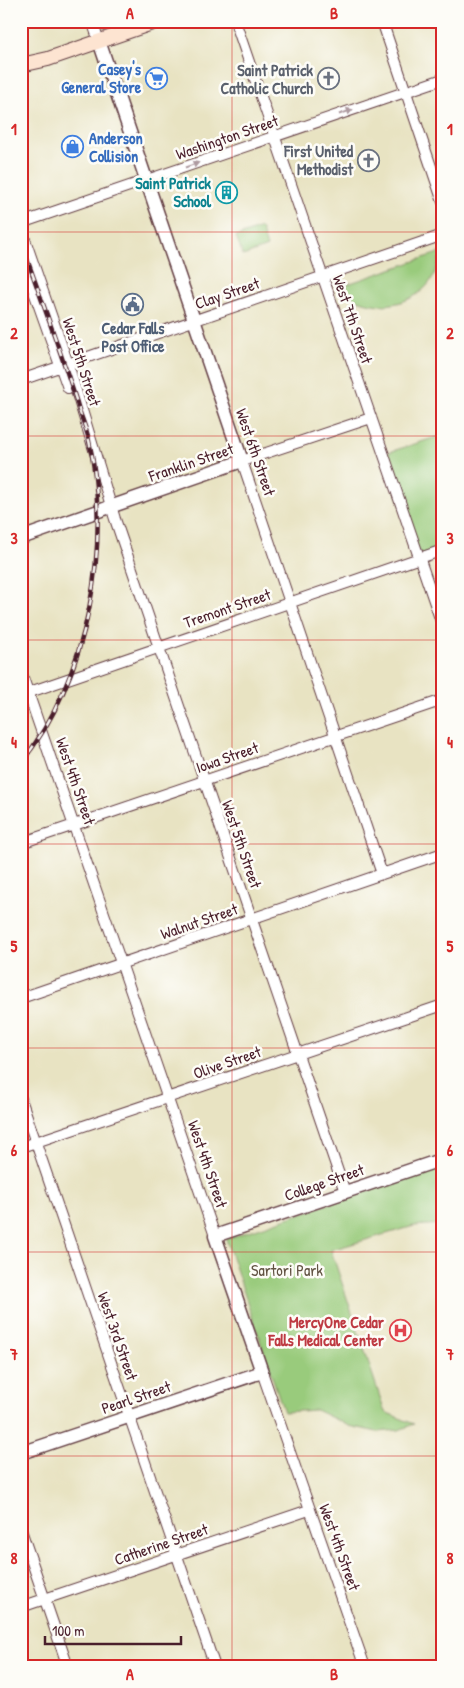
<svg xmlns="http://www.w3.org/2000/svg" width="464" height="1688" font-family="'Patrick Hand',sans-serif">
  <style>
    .green { fill: #99cb7b; stroke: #727553 }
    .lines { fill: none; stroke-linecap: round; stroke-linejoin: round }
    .minor-casing { stroke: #623c42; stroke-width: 12 }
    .tertiary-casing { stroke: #623c42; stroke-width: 15 }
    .secondary-casing { stroke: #623c42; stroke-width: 16 }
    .minor { stroke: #fff; stroke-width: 10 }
    .tertiary { stroke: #fff; stroke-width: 12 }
    .secondary { stroke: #fde4d1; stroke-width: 14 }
    .rail-casing { stroke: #4a1f2b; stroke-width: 4.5 }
    .rail { stroke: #fdfcf7; stroke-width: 2.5; stroke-dasharray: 8; stroke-linecap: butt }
    .oneway { fill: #ae9aa0 }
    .grid { fill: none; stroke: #d62828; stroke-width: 1; stroke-opacity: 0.55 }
    .labels { text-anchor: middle; stroke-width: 5; stroke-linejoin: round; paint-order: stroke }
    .shop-label { font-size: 16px; font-weight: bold; fill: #366cbe; stroke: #fdfcf7; text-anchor: end }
    .worship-label { font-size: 16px; font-weight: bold; fill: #5b616d; stroke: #fdfcf7; text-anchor: end }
    .street-label { font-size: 16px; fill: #4a1f2b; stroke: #fdfcf7 }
    .culture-label { font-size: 16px; font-weight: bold; fill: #0d838f; stroke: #fdfcf7; text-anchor: end }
    .service-label { font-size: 16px; font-weight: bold; fill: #4e5e75; stroke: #fdfcf7 }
    .park-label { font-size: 16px; fill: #625343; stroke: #fdfcf7 }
    .health-label { font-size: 16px; font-weight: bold; fill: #be3a42; stroke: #fdfcf7; text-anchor: end }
    .neatline { fill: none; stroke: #d62828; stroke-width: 2 }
    .grid-label { font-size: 16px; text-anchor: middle; font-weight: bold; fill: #d62828 }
  </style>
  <rect width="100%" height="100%" fill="#fdfcf7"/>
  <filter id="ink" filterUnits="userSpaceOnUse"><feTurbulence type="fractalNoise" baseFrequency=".02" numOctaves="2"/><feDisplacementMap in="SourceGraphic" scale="10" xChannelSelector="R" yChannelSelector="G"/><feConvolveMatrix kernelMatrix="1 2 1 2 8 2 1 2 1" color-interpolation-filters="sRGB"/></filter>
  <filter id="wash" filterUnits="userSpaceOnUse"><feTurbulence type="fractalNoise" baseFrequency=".0096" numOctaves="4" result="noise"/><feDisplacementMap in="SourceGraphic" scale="20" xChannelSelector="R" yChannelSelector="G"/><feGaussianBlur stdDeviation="1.12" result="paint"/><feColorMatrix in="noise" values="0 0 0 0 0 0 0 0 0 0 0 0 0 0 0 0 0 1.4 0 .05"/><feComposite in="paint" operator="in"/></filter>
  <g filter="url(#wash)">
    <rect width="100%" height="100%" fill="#e8e3c2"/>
    <!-- green -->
    <path class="green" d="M261,228L267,247L243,256L236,237Z
      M441,252C439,260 437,268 434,275C423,298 395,308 372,304C359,302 347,295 336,288Z
      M443,435V550L419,558L383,454Z
      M443,1165V1224L414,1226L331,1250L385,1412L414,1424L399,1430L377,1432L349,1426L316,1410L284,1412L226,1239Z"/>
  </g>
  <g filter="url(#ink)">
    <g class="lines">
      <defs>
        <path id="minor" d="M92,21L99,41
          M235,21L443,627
          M382,21L443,202
          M21,223L443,79
          M21,228L68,364L115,519L345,1192
          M21,255L68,388
          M21,380L443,235
          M371,418L242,461L382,874
          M21,672L215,1236
          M21,695L443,550
          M21,843L443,700
          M21,998L443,853
          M21,1099L215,1667
          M21,1147L443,1005
          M262,1372L365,1667
          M21,1530L68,1667
          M21,1607L309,1510"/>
        <path id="tertiary" d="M21,538L242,461L99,41
          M21,1453L262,1372L215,1236L443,1159"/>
        <path id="secondary" d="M21,65L48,59L158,21"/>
      </defs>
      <!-- minor casing -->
      <use href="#minor" class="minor-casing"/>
      <!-- tertiary casing -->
      <use href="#tertiary" class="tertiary-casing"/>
      <!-- secondary casing -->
      <use href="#secondary" class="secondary-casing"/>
      <!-- minor -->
      <use href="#minor" class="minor"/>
      <!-- tertiary -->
      <use href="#tertiary" class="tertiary"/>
      <!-- secondary -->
      <use href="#secondary" class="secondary"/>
      <defs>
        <path id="rail" d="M21,242C40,296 60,349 77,403C80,414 85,425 88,436C113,542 89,677 21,763"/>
      </defs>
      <!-- rail casing -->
      <use href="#rail" class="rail-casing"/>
      <!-- rail -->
      <use href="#rail" class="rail"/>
    </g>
    <!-- one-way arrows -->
    <defs><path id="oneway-solid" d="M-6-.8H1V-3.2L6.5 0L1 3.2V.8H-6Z" transform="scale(1.25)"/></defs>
    <g class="oneway">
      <use href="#oneway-solid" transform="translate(346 112) rotate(-19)"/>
      <use href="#oneway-solid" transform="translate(192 165) rotate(-19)"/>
    </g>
  </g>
  <!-- grid -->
  <path class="grid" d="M232,21V1667M21,232H443M21,436H443M21,640H443M21,844H443M21,1048H443M21,1252H443M21,1456H443"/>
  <!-- icons -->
  <defs>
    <symbol id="supermarket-ring" viewBox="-11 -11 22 22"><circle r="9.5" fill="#fdfcf7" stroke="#3f7fe0" stroke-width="1.5"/><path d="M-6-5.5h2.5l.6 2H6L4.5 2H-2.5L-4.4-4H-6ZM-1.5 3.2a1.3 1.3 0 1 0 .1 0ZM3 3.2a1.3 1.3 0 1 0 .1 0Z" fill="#3f7fe0"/></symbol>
    <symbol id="church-ring" viewBox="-11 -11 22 22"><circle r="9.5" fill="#fdfcf7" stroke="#6b7280" stroke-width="1.5"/><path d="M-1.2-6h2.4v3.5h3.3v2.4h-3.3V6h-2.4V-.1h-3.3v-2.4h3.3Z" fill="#6b7280"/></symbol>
    <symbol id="shop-ring" viewBox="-11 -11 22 22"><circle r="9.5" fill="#fdfcf7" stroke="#3f7fe0" stroke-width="1.5"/><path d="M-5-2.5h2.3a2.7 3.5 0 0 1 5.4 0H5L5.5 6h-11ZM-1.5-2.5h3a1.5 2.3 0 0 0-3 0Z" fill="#3f7fe0"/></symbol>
    <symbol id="building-ring" viewBox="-11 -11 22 22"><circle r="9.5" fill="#fdfcf7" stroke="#0f9aa8" stroke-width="1.5"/><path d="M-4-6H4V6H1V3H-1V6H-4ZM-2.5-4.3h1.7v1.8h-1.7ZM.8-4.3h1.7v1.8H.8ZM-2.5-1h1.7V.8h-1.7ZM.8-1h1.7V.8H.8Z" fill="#0f9aa8"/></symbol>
    <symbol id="civic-ring" viewBox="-11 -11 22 22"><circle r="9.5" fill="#fdfcf7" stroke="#5c6f8a" stroke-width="1.5"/><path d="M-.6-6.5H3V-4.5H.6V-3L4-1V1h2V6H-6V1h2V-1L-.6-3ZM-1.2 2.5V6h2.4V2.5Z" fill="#5c6f8a"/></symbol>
    <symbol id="hospital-ring" viewBox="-11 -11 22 22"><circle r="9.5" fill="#fdfcf7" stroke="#e0444e" stroke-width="1.5"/><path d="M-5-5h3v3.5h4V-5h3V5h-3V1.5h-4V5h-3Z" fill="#e0444e"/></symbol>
  </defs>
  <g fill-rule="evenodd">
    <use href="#supermarket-ring" x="144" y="66" width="25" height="25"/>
    <use href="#church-ring" x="316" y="66" width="25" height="25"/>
    <use href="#shop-ring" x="60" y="134" width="25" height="25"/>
    <use href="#church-ring" x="356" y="148" width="25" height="25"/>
    <use href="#building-ring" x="214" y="180" width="25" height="25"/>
    <use href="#civic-ring" x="120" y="292" width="25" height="25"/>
    <use href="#hospital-ring" x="388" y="1318" width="25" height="25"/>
  </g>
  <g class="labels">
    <!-- shop labels -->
    <g class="shop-label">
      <text x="141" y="75">Casey's<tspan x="141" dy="18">General Store</tspan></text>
      <text x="89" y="144" text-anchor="start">Anderson<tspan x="89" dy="18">Collision</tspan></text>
    </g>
    <!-- worship labels -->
    <g class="worship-label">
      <text x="313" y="76">Saint Patrick<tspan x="313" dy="18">Catholic Church</tspan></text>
      <text x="353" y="157">First United<tspan x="353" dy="18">Methodist</tspan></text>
    </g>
    <!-- street labels -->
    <g class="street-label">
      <text transform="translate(227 137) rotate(-19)" y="6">Washington Street</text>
      <text transform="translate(227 293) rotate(-19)" y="6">Clay Street</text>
      <text transform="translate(353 319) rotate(71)" y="6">West 7th Street</text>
      <text transform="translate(82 362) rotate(72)" y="6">West 5th Street</text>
      <text transform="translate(256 452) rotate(71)" y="6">West 6th Street</text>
      <text transform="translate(191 462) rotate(-19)" y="6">Franklin Street</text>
      <text transform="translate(227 608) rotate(-19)" y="6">Tremont Street</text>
      <text transform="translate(227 757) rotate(-19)" y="6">Iowa Street</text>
      <text transform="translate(76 781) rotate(71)" y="6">West 4th Street</text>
      <text transform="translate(242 844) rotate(71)" y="6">West 5th Street</text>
      <text transform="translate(199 921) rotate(-19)" y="6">Walnut Street</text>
      <text transform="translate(227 1062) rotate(-19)" y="6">Olive Street</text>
      <text transform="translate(208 1164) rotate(71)" y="6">West 4th Street</text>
      <text transform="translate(324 1182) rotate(-19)" y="6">College Street</text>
      <text transform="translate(118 1336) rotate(71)" y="6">West 3rd Street</text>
      <text transform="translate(136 1397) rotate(-19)" y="6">Pearl Street</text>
      <text transform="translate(161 1544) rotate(-19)" y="6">Catherine Street</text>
      <text transform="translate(340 1547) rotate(70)" y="6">West 4th Street</text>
    </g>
    <!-- culture labels -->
    <g class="culture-label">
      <text x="211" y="189">Saint Patrick<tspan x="211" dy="18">School</tspan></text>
    </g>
    <!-- service labels -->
    <g class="service-label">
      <text x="133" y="334">Cedar Falls<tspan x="133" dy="18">Post Office</tspan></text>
    </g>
    <!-- park labels -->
    <g class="park-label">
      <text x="287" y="1276">Sartori Park</text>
    </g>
    <!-- health labels -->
    <g class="health-label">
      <text x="384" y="1328">MercyOne Cedar<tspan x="384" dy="18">Falls Medical Center</tspan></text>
    </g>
  </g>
  <!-- margin -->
  <rect width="464" height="1688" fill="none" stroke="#fdfcf7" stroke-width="55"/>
  <!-- scale -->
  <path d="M45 1636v8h136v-8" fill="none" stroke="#4a1f2b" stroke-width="2.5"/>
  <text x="52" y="1636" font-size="15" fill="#4a1f2b" stroke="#fdfcf7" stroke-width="4" paint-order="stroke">100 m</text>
  <rect x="28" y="28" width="408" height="1632" class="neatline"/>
  <g class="grid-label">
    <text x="130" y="19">A</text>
    <text x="334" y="19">B</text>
    <text x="14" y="135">1</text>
    <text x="450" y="135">1</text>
    <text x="14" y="339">2</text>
    <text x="450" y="339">2</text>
    <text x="14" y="544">3</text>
    <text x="450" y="544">3</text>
    <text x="14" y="748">4</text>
    <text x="450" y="748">4</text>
    <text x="14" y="952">5</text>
    <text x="450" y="952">5</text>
    <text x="14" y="1156">6</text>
    <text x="450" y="1156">6</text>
    <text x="14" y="1360">7</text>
    <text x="450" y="1360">7</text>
    <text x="14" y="1564">8</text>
    <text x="450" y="1564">8</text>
    <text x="130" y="1680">A</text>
    <text x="334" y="1680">B</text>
  </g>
</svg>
